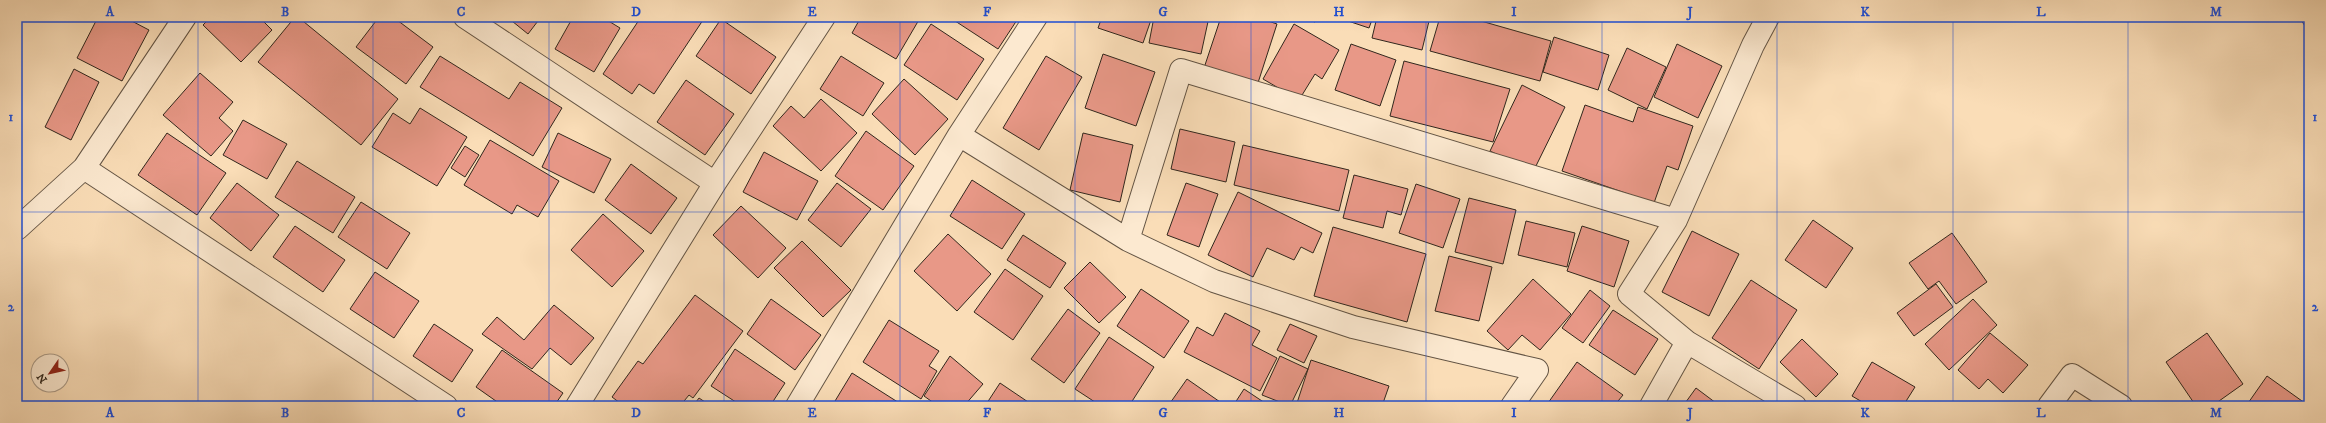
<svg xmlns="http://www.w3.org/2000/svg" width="2326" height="423" font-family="'IM FELL DW Pica',serif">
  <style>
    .building { fill: #e89887; stroke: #31271d }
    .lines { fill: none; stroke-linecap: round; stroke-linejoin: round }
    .street-casing { stroke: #635444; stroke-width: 24 }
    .street { stroke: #fce9d0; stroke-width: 22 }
    .grid { fill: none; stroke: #1d4ed8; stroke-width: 1; stroke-opacity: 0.55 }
    .neatline { fill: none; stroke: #1d4ed8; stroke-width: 1.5 }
    .grid-label { font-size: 13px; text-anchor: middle; font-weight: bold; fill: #1d4ed8 }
  </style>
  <rect width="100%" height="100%" fill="#faddb7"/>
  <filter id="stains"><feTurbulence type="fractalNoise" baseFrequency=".005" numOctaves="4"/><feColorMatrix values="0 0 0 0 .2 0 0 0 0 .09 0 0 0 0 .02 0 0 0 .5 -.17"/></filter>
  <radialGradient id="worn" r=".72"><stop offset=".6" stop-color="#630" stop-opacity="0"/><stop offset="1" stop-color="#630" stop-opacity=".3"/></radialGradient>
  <!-- building -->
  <path class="building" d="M98,17H124L149,30L122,81L77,58Z
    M211,17H259L272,30L241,62L203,25Z
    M295,17H298L398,99L361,145L258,62Z
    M379,17H393L433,47L406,84L356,47Z
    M507,17H541L528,34Z
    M573,17H602L620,28L594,72L555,49Z
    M641,17H705L654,94L639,84L632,94L603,74Z
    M861,17H919L920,18L896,59L852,33Z
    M949,17H1019L998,49Z
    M1102,17H1152L1143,43L1098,28Z
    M1154,17H1209L1201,54L1149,43Z
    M1221,17H1256L1277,24L1256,89L1203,71Z
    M1299,17H1317L1315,22Z
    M1336,17H1373L1369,28Z
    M1377,17H1430L1422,50L1372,38Z
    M1440,17H1467L1551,41L1540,81L1430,51Z
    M2299,17H2309V32Z
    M721,19L776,57L751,94L696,56Z
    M931,24L984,59L957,100L904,65Z
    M1294,24L1339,50L1322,79L1315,74L1299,100L1263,79Z
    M1554,37L1609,55L1598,90L1543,72Z
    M1351,44L1396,60L1380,106L1335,90Z
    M1677,44L1722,66L1698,118L1654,97Z
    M1627,48L1666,67L1647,109L1608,90Z
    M1103,54L1155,72L1136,126L1085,108Z
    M440,56L509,99L520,82L562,108L533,156L420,87Z
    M841,56L884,83L863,116L820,89Z
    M1046,56L1082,77L1039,150L1003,128Z
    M1404,61L1510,89L1493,142L1390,116Z
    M74,69L99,82L71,140L45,127Z
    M200,73L233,102L219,118L233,131L211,156L163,115Z
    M904,79L948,119L915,155L872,114Z
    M686,80L734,114L705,155L657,122Z
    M1522,85L1565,107L1533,172L1490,151Z
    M821,99L857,133L821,171L773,126L791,106L804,118Z
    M1585,105L1633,122L1638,107L1693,126L1678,170L1667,166L1654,203L1562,171Z
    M420,108L467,137L437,186L372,147L393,113L410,124Z
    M243,120L287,144L267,179L223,155Z
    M1180,129L1235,142L1226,182L1171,169Z
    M866,131L914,166L883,210L835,176Z
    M167,133L226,173L197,215L138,175Z
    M558,133L611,159L594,193L542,167Z
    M1083,133L1133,145L1120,202L1070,190Z
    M490,140L559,181L538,217L517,205L512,214L464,185Z
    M1243,145L1349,170L1339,211L1234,185Z
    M465,146L479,155L465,177L451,168Z
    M764,152L818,181L797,220L743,192Z
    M297,161L355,197L333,233L275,197Z
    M631,164L677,198L651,234L605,200Z
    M1354,175L1408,189L1401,215L1387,211L1383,228L1343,218Z
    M972,180L1025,214L1002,249L950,216Z
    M237,183L279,215L251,251L210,218Z
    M837,183L871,209L841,247L808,220Z
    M1186,183L1218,194L1199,247L1167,235Z
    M1416,184L1460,199L1443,248L1399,233Z
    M1238,192L1322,233L1313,253L1301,247L1294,260L1267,248L1253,277L1208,255Z
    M1469,198L1516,210L1503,264L1455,252Z
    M361,202L410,233L387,269L338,237Z
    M741,206L786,248L758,278L713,235Z
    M603,214L644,251L612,287L571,250Z
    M1813,220L1853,248L1826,288L1785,260Z
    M1526,221L1575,233L1567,267L1518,255Z
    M295,226L345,260L323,292L273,257Z
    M1582,226L1629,241L1614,287L1567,271Z
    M1333,227L1426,254L1407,322L1314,296Z
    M1692,231L1739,254L1709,316L1662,292Z
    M1952,233L1987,282L1956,304L1939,281L1928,289L1909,263Z
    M948,234L991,274L957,311L914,271Z
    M1023,235L1066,263L1050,288L1007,260Z
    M802,241L851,290L823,317L774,268Z
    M1449,256L1492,267L1479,321L1435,311Z
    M1090,262L1126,297L1099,323L1064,288Z
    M1005,269L1043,296L1013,340L974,312Z
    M375,272L419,301L394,338L350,309Z
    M1533,279L1571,314L1540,350L1522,335L1508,350L1487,331Z
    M1751,280L1797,310L1759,369L1712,338Z
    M1936,284L1953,307L1914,336L1897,313Z
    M1141,289L1189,321L1164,358L1117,326Z
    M1590,290L1610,306L1583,343L1562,328Z
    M695,295L743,331L693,398L689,395L680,406H624L612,397L638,361L643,364Z
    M771,299L821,335L795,370L747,334Z
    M1973,299L1997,325L1949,370L1925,344Z
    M554,305L594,338L571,365L550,348L532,369L482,334L497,317L524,340Z
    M1068,309L1100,333L1064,383L1031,359Z
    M1613,310L1658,339L1635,375L1589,345Z
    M1225,313L1260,331L1252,345L1277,358L1260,391L1184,352L1197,327L1213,336Z
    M889,320L939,351L929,366L937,371L921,399L863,362Z
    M434,324L473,350L452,382L413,356Z
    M1290,324L1317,336L1304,363L1277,350Z
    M1990,333L2028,365L2003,393L1988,379L1979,389L1958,370Z
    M2207,333L2243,384L2212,406H2196L2166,362Z
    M1109,337L1154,367L1129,406H1101L1075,389Z
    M1802,339L1838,374L1816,397L1780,362Z
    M735,349L785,383L770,406H742L711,386Z
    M502,350L563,393L554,406H503L476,387Z
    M950,356L983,384L964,406H938L924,396Z
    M1280,356L1308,369L1290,406L1262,395Z
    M1311,360L1389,386L1382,406H1296Z
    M1577,362L1623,395L1614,406H1553L1548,403Z
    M1872,362L1915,387L1903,406H1869L1852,396Z
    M852,373L904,406H832Z
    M2267,376L2309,406H2246Z
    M1187,379L1223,404L1222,406H1168Z
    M1000,383L1034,406H985Z
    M1696,388L1720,406H1683Z
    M1244,389L1265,403L1264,406H1233Z
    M699,398L711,406H693Z"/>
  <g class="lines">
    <defs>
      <path id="street" d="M465,17L715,183
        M1768,17L1753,45L1676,220L1629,294L1687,342L1795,406
        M959,135L1128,240L1214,281L1353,327L1537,370L1512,406
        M84,168L446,406
        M17,229L84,168L185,17
        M1128,240L1181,70L1676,220
        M577,406L715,183L824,17
        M797,406L959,135L1036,17
        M1651,406L1687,342
        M2049,406L2072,375L2121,406"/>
    </defs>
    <!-- street casing -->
    <use href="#street" class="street-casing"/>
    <!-- street -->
    <use href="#street" class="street"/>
  </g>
  <!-- grid -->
  <path class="grid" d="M198,17V406M373,17V406M549,17V406M724,17V406M900,17V406M1075,17V406M1251,17V406M1426,17V406M1602,17V406M1777,17V406M1953,17V406M2128,17V406M17,212H2309"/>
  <!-- margin -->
  <rect width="2326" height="423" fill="none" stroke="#faddb7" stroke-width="44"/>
  <!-- north arrow -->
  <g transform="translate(50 373) rotate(236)"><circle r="19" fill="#fce9d0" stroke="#ab9b88"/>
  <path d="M0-3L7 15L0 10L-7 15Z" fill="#8f2418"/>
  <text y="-6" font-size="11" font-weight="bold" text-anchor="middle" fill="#31271d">N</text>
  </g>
  <rect x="22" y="22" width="2282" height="379" class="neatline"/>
  <g class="grid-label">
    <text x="110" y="16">A</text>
    <text x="285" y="16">B</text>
    <text x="461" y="16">C</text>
    <text x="636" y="16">D</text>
    <text x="812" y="16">E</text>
    <text x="987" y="16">F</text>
    <text x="1163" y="16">G</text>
    <text x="1339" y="16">H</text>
    <text x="1514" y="16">I</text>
    <text x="1690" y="16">J</text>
    <text x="1865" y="16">K</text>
    <text x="2041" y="16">L</text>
    <text x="2216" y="16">M</text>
    <text x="11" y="121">1</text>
    <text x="2315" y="121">1</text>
    <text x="11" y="311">2</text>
    <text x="2315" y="311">2</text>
    <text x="110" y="417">A</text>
    <text x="285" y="417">B</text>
    <text x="461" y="417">C</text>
    <text x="636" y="417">D</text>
    <text x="812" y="417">E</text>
    <text x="987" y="417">F</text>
    <text x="1163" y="417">G</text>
    <text x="1339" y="417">H</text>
    <text x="1514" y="417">I</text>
    <text x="1690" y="417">J</text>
    <text x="1865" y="417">K</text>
    <text x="2041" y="417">L</text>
    <text x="2216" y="417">M</text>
  </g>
  <rect width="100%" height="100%" filter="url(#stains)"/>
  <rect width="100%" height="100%" fill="url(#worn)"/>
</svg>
